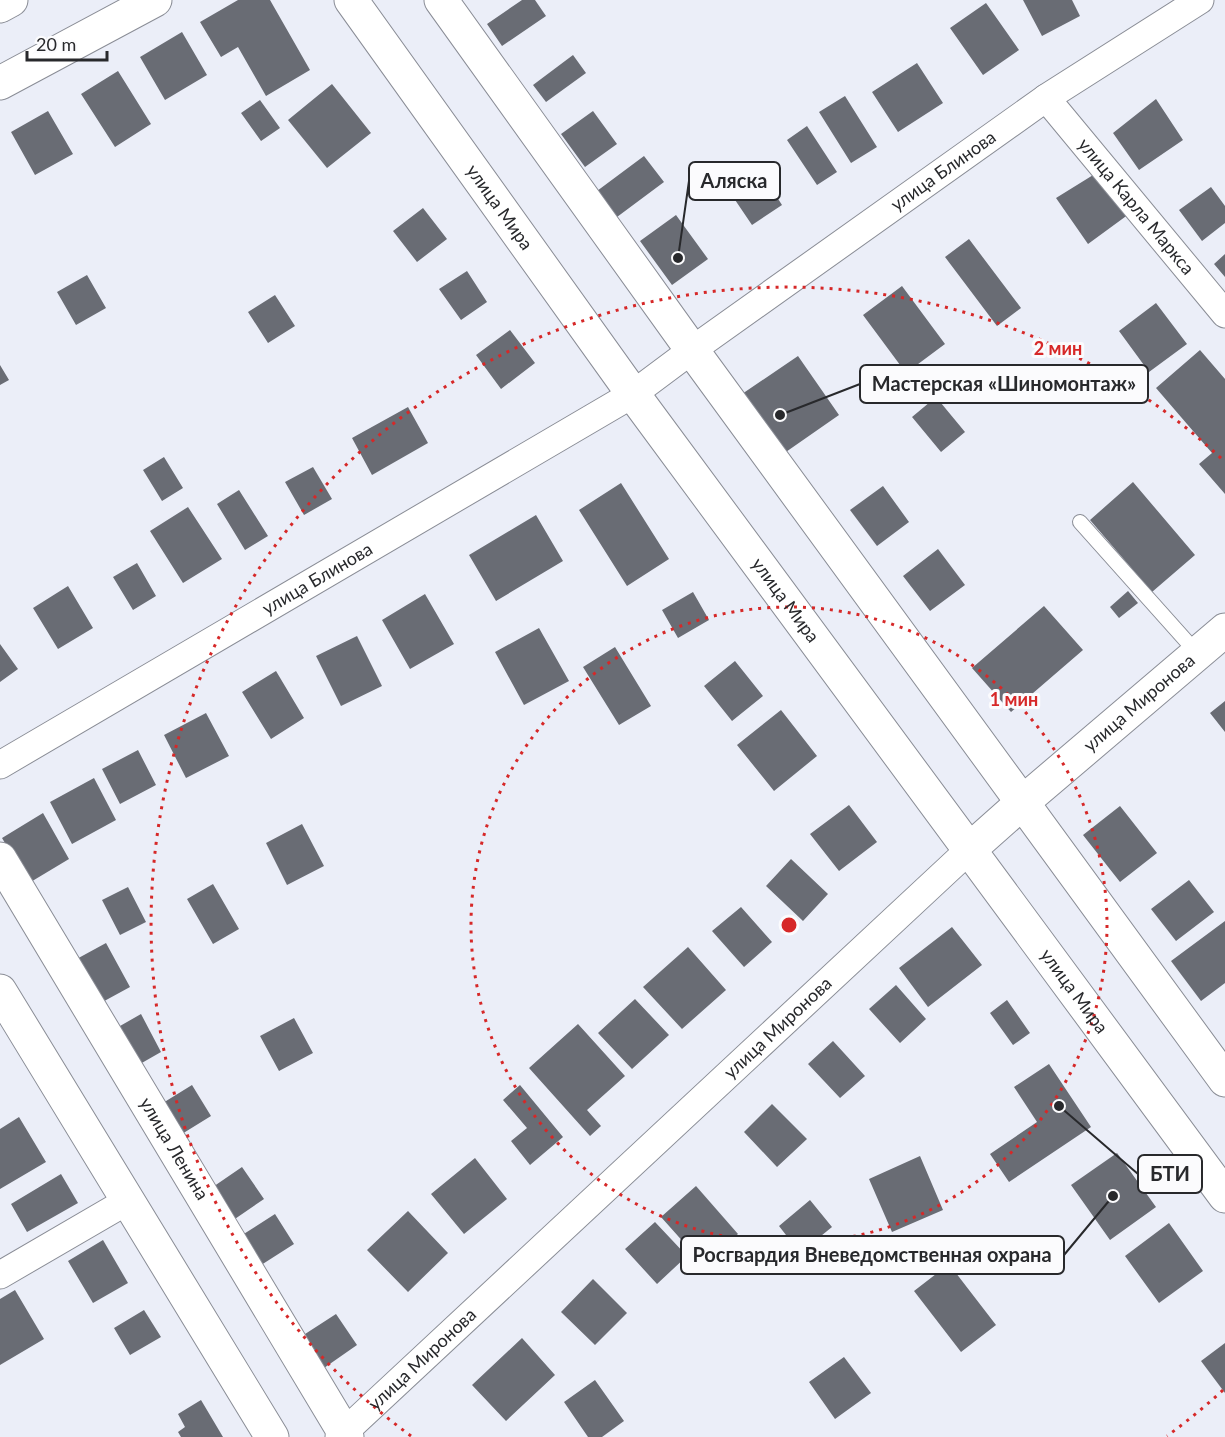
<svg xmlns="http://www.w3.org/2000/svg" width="1225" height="1437" font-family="Lato,sans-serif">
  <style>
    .building { fill: #696c74 }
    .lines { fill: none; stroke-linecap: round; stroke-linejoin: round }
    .service-casing { stroke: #8a8d96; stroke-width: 16 }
    .minor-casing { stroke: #8a8d96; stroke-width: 29 }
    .tertiary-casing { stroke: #8a8d96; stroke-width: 35 }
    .service { stroke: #fff; stroke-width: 14 }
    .minor { stroke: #fff; stroke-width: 27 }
    .tertiary { stroke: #fff; stroke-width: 33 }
    .ring { fill: none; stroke: #d62828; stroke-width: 3; stroke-dasharray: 3 6 }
    .labels { text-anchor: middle; stroke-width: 6; stroke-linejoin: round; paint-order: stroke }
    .street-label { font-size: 18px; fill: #28292c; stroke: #fbfbfd }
    .centre { fill: #d62828; stroke: #fbfbfd; stroke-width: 3 }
    .ring-label { font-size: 18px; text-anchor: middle; font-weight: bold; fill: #d62828; stroke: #fbfbfd; stroke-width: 6; stroke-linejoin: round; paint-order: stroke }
    .leader { fill: none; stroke: #28292c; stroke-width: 2 }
    .callout-dot { fill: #28292c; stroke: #fbfbfd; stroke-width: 2 }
    .callout { fill: #fbfbfd; stroke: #28292c; stroke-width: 2 }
    .callout-label { font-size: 20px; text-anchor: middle; font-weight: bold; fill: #28292c }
  </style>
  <rect width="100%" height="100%" fill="#ebeef8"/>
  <!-- building -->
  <path class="building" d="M238,0H270L310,70L266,96L238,47L221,57L200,22Z
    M522,0H535L546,16L502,46L487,24Z
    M1023,0H1072L1080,16L1042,36Z
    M986,3L1019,50L983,75L950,28Z
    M182,32L207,75L165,100L140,57Z
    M573,55L586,73L546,102L533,85Z
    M917,63L943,103L898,132L872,92Z
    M118,71L151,124L115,147L81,94Z
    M332,84L371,133L327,168L288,120Z
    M845,96L877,147L851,163L819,112Z
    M1156,99L1183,140L1139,170L1113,133Z
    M260,100L280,128L261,141L241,113Z
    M48,111L73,154L35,175L11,132Z
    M593,111L617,144L585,167L561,134Z
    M807,126L837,172L817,185L787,140Z
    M644,156L664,182L617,217L597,191Z
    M760,171L782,205L752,225L729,191Z
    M1098,172L1129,214L1088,244L1056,198Z
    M1211,187L1225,206V223L1202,241L1179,210Z
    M423,208L447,239L417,262L393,231Z
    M676,215L708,259L672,285L640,241Z
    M969,239L1021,308L997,326L945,257Z
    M1225,254V277L1214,264Z
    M467,271L487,302L461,320L439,289Z
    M87,275L106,308L76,325L57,292Z
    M902,286L945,344L906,373L863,315Z
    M275,295L295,326L268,343L248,312Z
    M1156,303L1187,344L1149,372L1119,331Z
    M510,330L535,363L501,389L476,355Z
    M1200,350L1225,379V494L1199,464L1212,453L1156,388Z
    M798,356L839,415L783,454L742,394Z
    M0,365L9,380L0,385Z
    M936,397L965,432L941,452L912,417Z
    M408,407L428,443L372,475L352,438Z
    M164,457L183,488L162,501L143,470Z
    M313,467L332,499L304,515L285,482Z
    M1133,482L1195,555L1152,592L1090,520Z
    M621,483L669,559L627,586L579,510Z
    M883,486L909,522L877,546L850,510Z
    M239,490L268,536L245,550L217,504Z
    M188,507L222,559L183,583L150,531Z
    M536,515L563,561L496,601L469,555Z
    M938,549L965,585L930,611L903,576Z
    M137,563L156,596L133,610L113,577Z
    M68,586L93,628L58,649L33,608Z
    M1128,591L1138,603L1119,618L1110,607Z
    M693,592L709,620L678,638L662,610Z
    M425,594L454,644L410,669L382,620Z
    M1044,606L1083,650L1011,712L972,668Z
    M539,628L569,681L524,705L495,652Z
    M357,636L382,686L341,706L316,656Z
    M0,644L18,669L0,682Z
    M615,647L651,706L619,725L583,667Z
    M735,661L763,696L732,721L704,686Z
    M276,671L304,718L271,739L242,692Z
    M1225,701V732L1210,713Z
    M781,710L817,756L774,791L737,745Z
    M206,713L229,756L186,778L164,735Z
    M138,750L156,785L120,804L102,769Z
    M94,778L116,820L72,844L50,802Z
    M849,805L877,842L839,871L810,834Z
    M1120,806L1157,853L1120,882L1083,835Z
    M43,813L69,859L29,883L2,838Z
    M302,824L324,866L287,885L266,843Z
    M791,859L828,894L803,921L766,886Z
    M1189,880L1214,912L1176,941L1151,909Z
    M213,884L239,929L213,944L187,899Z
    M128,887L146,922L120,935L102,900Z
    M741,907L772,942L744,967L712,931Z
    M1225,921V983L1201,1001L1171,961Z
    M952,927L982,965L928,1007L899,968Z
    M106,943L130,987L97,1005L73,961Z
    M688,947L726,990L682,1029L643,987Z
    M896,985L926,1019L900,1043L869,1009Z
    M635,999L669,1035L632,1069L598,1033Z
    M1007,1000L1030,1033L1013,1045L990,1013Z
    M141,1014L161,1052L133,1068L113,1030Z
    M294,1018L313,1053L279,1071L260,1036Z
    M578,1024L625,1076L587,1110L601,1126L590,1136L529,1068Z
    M833,1041L865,1076L840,1098L808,1064Z
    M1049,1064L1091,1127L1009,1182L990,1154L1037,1122L1014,1087Z
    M192,1085L211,1116L177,1137L158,1106Z
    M520,1085L563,1137L530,1165L511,1141L527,1128L503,1100Z
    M772,1104L807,1139L777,1167L744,1132Z
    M19,1117L46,1162L0,1189V1129Z
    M1117,1153L1156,1207L1110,1240L1071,1185Z
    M920,1156L943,1210L892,1232L869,1179Z
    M475,1158L507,1199L464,1234L431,1194Z
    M242,1167L264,1199L229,1223L207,1191Z
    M61,1174L78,1203L27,1232L11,1204Z
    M696,1186L738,1234L703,1264L661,1217Z
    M810,1200L832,1227L800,1253L779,1226Z
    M408,1211L448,1253L408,1292L367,1250Z
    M275,1214L294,1244L258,1267L239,1237Z
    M655,1222L687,1256L657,1284L625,1249Z
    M1169,1223L1203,1271L1159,1303L1125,1256Z
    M103,1240L128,1283L93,1303L68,1261Z
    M949,1264L996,1325L961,1352L914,1291Z
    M593,1279L627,1313L595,1345L561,1312Z
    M15,1290L44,1339L0,1365V1299Z
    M144,1310L161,1337L130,1355L114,1328Z
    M336,1314L357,1345L324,1368L302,1336Z
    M522,1338L555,1375L506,1421L472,1385Z
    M1225,1343V1393L1201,1361Z
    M844,1357L871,1393L835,1419L809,1382Z
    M595,1380L624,1421L602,1437H588L564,1402Z
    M201,1400L223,1437H181L178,1432L185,1427L178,1414Z"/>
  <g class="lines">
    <defs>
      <path id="service" d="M1080,522L1197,653"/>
      <g id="minor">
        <path id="s1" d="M1046,98L1225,314"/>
        <path id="s2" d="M0,765L633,394L692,350L1046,98L1200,0"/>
        <path d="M0,1275L129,1200"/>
        <path id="s3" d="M339,1437L969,850"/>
      </g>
      <g id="tertiary">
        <path id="s4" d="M351,0L633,394L1225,1196"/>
        <path d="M441,0L692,350L1225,1080"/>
        <path d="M0,6L11,0"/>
        <path d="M0,83L155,0"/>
        <path id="s5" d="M969,850L1023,802L1225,630"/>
        <path id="s6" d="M0,859L347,1437"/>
        <path d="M0,991L272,1437"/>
      </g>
    </defs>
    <!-- service casing -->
    <use href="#service" class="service-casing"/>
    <!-- minor casing -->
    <use href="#minor" class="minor-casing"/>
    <!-- tertiary casing -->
    <use href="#tertiary" class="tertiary-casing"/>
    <!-- service -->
    <use href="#service" class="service"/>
    <!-- minor -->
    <use href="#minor" class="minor"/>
    <!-- tertiary -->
    <use href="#tertiary" class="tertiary"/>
  </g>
  <!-- distance rings -->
  <g class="ring">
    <circle cx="789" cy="925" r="318"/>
    <path d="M1223 1390A636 636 0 0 1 1167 1436M411 1436A636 636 0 1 1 1223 460"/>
  </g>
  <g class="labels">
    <!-- street labels -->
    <g class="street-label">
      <text dy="6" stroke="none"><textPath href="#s2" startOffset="1116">улица Блинова</textPath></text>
      <text dy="6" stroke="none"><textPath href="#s1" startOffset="141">улица Карла Маркса</textPath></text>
      <text dy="6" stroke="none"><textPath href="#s4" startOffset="255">улица Мира</textPath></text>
      <text dy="6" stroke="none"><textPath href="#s2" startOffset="368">улица Блинова</textPath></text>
      <text dy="6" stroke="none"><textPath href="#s4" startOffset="741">улица Мира</textPath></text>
      <text dy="6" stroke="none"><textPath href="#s5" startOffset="225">улица Миронова</textPath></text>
      <text dy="6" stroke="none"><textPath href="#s4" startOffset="1227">улица Мира</textPath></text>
      <text dy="6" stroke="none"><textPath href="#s3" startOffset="600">улица Миронова</textPath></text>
      <text dy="6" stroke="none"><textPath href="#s6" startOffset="338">улица Ленина</textPath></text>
      <text dy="6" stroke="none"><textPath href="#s3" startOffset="114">улица Миронова</textPath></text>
    </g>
  </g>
  <circle cx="789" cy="925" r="9" class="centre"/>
  <g class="ring-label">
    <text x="1058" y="355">2 мин</text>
    <text x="1014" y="706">1 мин</text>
  </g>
  <!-- callouts -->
  <path class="leader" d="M678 258L689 181M780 415L860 384M1059 1106L1138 1174M1113 1196L1064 1255"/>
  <g class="callout-dot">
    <circle cx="678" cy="258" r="6"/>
    <circle cx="780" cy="415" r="6"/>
    <circle cx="1059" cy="1106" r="6"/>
    <circle cx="1113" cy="1196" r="6"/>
  </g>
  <g class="callout">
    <rect x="689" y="162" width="91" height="38" rx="6"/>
    <rect x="860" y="365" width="288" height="38" rx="6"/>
    <rect x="1138" y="1155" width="64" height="38" rx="6"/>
    <rect x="681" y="1236" width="383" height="38" rx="6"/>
  </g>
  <g class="callout-label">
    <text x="734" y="188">Аляска</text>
    <text x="1004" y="391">Мастерская «Шиномонтаж»</text>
    <text x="1170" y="1181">БТИ</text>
    <text x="872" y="1262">Росгвардия Вневедомственная охрана</text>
  </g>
  <!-- scale -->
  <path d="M27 51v9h80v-9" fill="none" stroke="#28292c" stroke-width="3"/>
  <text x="36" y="51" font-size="18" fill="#28292c" stroke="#fbfbfd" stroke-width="4.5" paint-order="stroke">20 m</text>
</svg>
